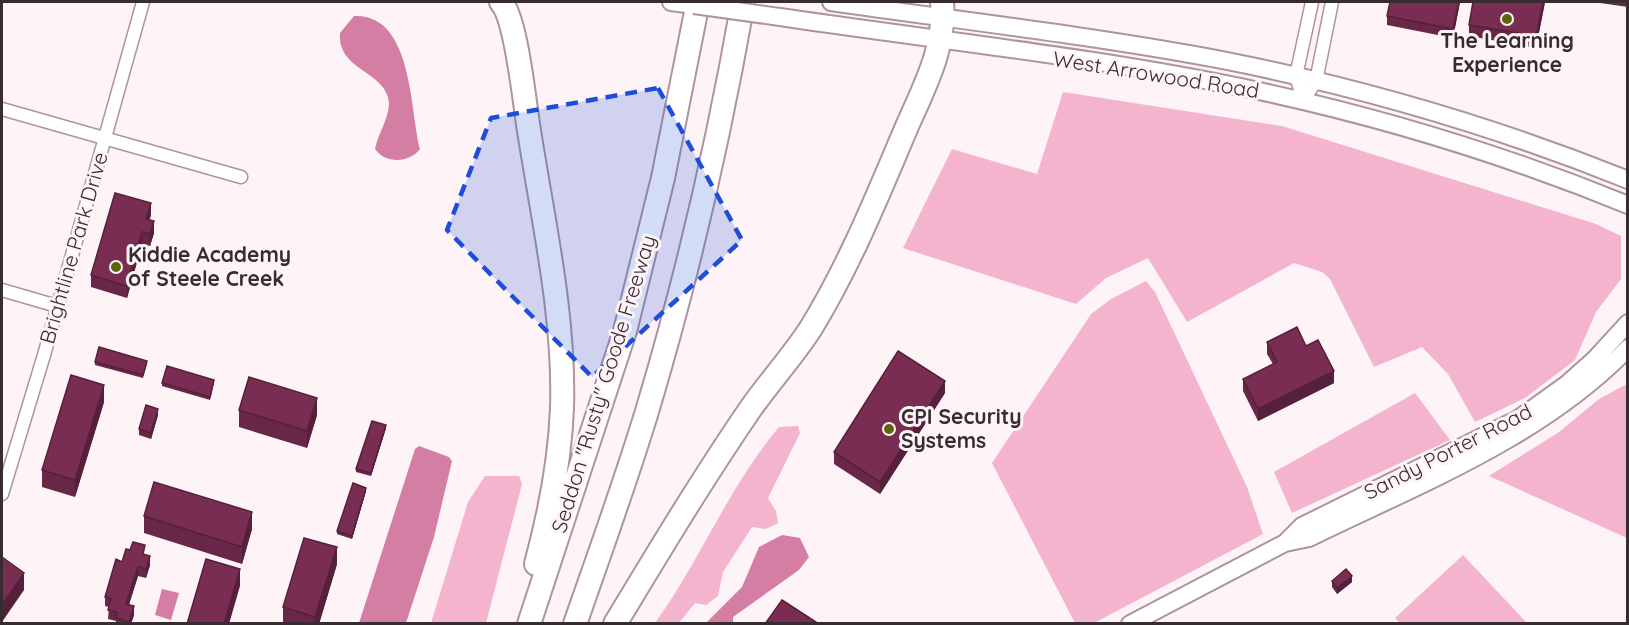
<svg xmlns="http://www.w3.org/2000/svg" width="1629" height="625" font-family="Quicksand,sans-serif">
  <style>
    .green { fill: #f4b4ce }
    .water { fill: #d47ea3 }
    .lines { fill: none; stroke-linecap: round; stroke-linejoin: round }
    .street-casing { stroke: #ad949e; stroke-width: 15 }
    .secondary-casing { stroke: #ad949e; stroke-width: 20 }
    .highway-casing { stroke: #ad949e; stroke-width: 26 }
    .street { stroke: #fff; stroke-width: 12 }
    .secondary { stroke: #fff; stroke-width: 16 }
    .highway { stroke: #fff; stroke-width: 22 }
    .secondary-bridge-casing { stroke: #ad949e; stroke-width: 20; stroke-linecap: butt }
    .secondary-bridge { stroke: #fff; stroke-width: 16 }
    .wall { fill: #692747 }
    .shaded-wall { fill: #552039 }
    .building { fill: #7a2d52; stroke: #552039; stroke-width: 1.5 }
    .marked { fill: #1d4ed8; fill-opacity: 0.2; stroke: #1d4ed8; stroke-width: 4.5; stroke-dasharray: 12 8; stroke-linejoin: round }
    .poi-dot { fill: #5b660a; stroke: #fef3f7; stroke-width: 2 }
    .labels { text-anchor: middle; stroke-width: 6; stroke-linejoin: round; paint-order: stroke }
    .poi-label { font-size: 21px; font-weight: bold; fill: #372d31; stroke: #fef3f7; text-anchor: start }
    .street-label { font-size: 21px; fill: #372d31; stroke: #fef3f7 }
  </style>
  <rect width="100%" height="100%" fill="#fef3f7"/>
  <!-- green -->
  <path class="green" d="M1063,92L1282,126L1596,224L1621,236V279L1596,312L1575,360L1525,398L1475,422L1448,374L1422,347L1374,367L1330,279L1322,272L1294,263L1187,322L1148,258L1106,278L1076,304L903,248L952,149L1037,174Z
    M1146,281L1155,292L1247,487L1263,534L1094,623H1075L992,463L1091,314L1111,299Z
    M1627,384V538L1489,476L1559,432L1599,399Z
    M1415,393L1450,440L1292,513L1274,472Z
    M798,426L800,433L768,498L776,511L778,523L766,529L752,527L723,572L718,596L706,605L695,603L679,623H655C700,561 729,486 779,427Z
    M485,476H519L522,484L486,623H431L468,502Z
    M1463,555L1527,623H1400L1395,618Z"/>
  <!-- water -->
  <path class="water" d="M354,16C413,13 410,111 420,149C410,163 385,164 375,149C378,134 389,118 389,103C387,71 337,71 340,33Z
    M419,446L449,457L452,461L434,537L406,623H359L415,449Z
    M782,535L800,538L809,557L799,570L733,617V623H706L742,587L759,547Z
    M162,589L179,593L171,620L155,615Z"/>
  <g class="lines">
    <defs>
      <path id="street" d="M1303,101L1316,81L1332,2
        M1303,101L1296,76L1312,2
        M2,109L241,177
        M2,290L57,306
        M2,494L44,355L143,2"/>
      <path id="secondary" d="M671,2L694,5
        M831,2C963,21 1096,36 1227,61C1363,88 1499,128 1628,180
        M787,18C943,41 1105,58 1259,91C1384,118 1508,156 1628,205
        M1285,543L1302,526L1518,419L1567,384L1595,359L1628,323
        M1130,624L1285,543L1309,538C1419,484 1541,438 1628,348"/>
      <path id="highway" d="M501,2C516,18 524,98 528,124C542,217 565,313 562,408C560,461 550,512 536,564
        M529,624L625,331L663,178L698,2
        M575,624C600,552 626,481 648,408C688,274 719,139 743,2
        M615,624C659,551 703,478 751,408C770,381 793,356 811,328C849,266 877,197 905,131C923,89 946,49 942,2"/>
    </defs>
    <!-- street casing -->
    <use href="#street" class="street-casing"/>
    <!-- secondary casing -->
    <use href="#secondary" class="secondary-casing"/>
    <!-- highway casing -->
    <use href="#highway" class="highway-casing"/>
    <!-- street -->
    <use href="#street" class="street"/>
    <!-- secondary -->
    <use href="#secondary" class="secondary"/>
    <!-- highway -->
    <use href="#highway" class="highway"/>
    <defs>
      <path id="secondary-bridge" d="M694,5L787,18"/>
    </defs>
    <!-- secondary-bridge casing -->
    <use href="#secondary-bridge" class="secondary-bridge-casing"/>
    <!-- secondary-bridge -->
    <use href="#secondary-bridge" class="secondary-bridge"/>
  </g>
  <!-- wall -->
  <path class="wall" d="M1460,2L1453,38L1387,25V16Z
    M1473,2H1545L1536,48L1469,36V25Z
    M1593,2H1628V7Z
    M151,215L149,220L154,233L150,246L142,244L127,298L91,287V275Z
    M1267,342L1306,346L1334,383L1258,421L1243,391V379L1273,364L1267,354Z
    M95,362L147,364L143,378L95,365Z
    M162,383H214L210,400L162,386Z
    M945,393L880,494L834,464V452Z
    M104,402L75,497L42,487V470Z
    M239,410L317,415L307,448L239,427Z
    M158,415L151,439L139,435V429Z
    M386,428L371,476L356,472V469Z
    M366,491L352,539L337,534V531Z
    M144,516L252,529L242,564L144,533Z
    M145,554L150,565L146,578L138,576L129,605L134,615L131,624H116V621L108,619L109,607L105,606V597L122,562Z
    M337,564L319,624H283V607Z
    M1332,581L1352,582L1337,594L1332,587Z"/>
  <!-- shaded-wall -->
  <path class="shaded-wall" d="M1459,2H1460L1453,38V29Z
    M1543,2H1545L1536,48V36Z
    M151,203V215L146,231V219Z
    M154,221V233L150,246V234Z
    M142,232V244L127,298V286Z
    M1334,371V383L1258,421V409Z
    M945,381V393L880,494V482Z
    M104,385V402L75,497V480Z
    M317,398V415L307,448V431Z
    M158,409V415L151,439V433Z
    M386,425V428L371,476V473Z
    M366,488V491L352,539V536Z
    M252,512V529L242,564V547Z
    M337,547V564L319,624H315V617Z
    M150,556V565L146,578V569Z
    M138,567V576L126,613V604Z
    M240,569V586L229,624H224Z
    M24,573V590L2,622V605Z
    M1352,576V582L1337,594V588Z
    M134,606V615L131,624H129Z"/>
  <!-- building -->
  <path class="building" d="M1390,2H1459L1453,29L1387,16Z
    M1473,2H1543L1536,36L1469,25Z
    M115,193L151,203L146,219L154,221L150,234L142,232L127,286L91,275Z
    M1297,327L1306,346L1318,340L1334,371L1258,409L1243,379L1277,362L1267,342Z
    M99,347L147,361L143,375L95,362Z
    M898,351L945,381L880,482L834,452Z
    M167,366L214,380L210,397L162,383Z
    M71,375L104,385L75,480L42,470Z
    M249,377L317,398L307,431L239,410Z
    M146,405L158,409L151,433L139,429Z
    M372,421L386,425L371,473L356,469Z
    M154,482L252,512L242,547L144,516Z
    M353,483L366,488L352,536L337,531Z
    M304,538L337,547L315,617L283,607Z
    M133,542L145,545L143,554L150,556L146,569L138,567L126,604L134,606L129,622L116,618L117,612L108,610L111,599L105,597L116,559L122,562L126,549L130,550Z
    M2,557L24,573L2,605Z
    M206,559L240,569L224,624H187Z
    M1346,569L1352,576L1337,588L1332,581Z
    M782,600L819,624H765Z"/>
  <!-- marked area -->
  <path class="marked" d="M658,88L742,240L592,377L447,230L491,118Z"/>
  <!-- markers -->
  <g class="poi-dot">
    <circle cx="1507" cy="19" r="6"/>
    <circle cx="116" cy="267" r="6"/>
    <circle cx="889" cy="429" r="6"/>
  </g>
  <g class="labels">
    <!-- poi labels -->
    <g class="poi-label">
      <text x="1507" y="48" text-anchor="middle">The Learning<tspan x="1507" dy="24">Experience</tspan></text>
      <text x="128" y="262">Kiddie Academy<tspan x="128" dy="24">of Steele Creek</tspan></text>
      <text x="901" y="424">CPI Security<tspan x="901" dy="24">Systems</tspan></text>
    </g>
    <!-- street labels -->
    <g class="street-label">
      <text transform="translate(1156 75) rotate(9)" y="7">West Arrowood Road</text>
      <text transform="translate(74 248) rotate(-74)" y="7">Brightline Park Drive</text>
      <text transform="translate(604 384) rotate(-73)" y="7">Seddon "Rusty" Goode Freeway</text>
      <text transform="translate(1448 452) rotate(-27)" y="7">Sandy Porter Road</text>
    </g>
  </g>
  <!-- border -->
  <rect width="1629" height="625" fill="none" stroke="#372d31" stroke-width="6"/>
</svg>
